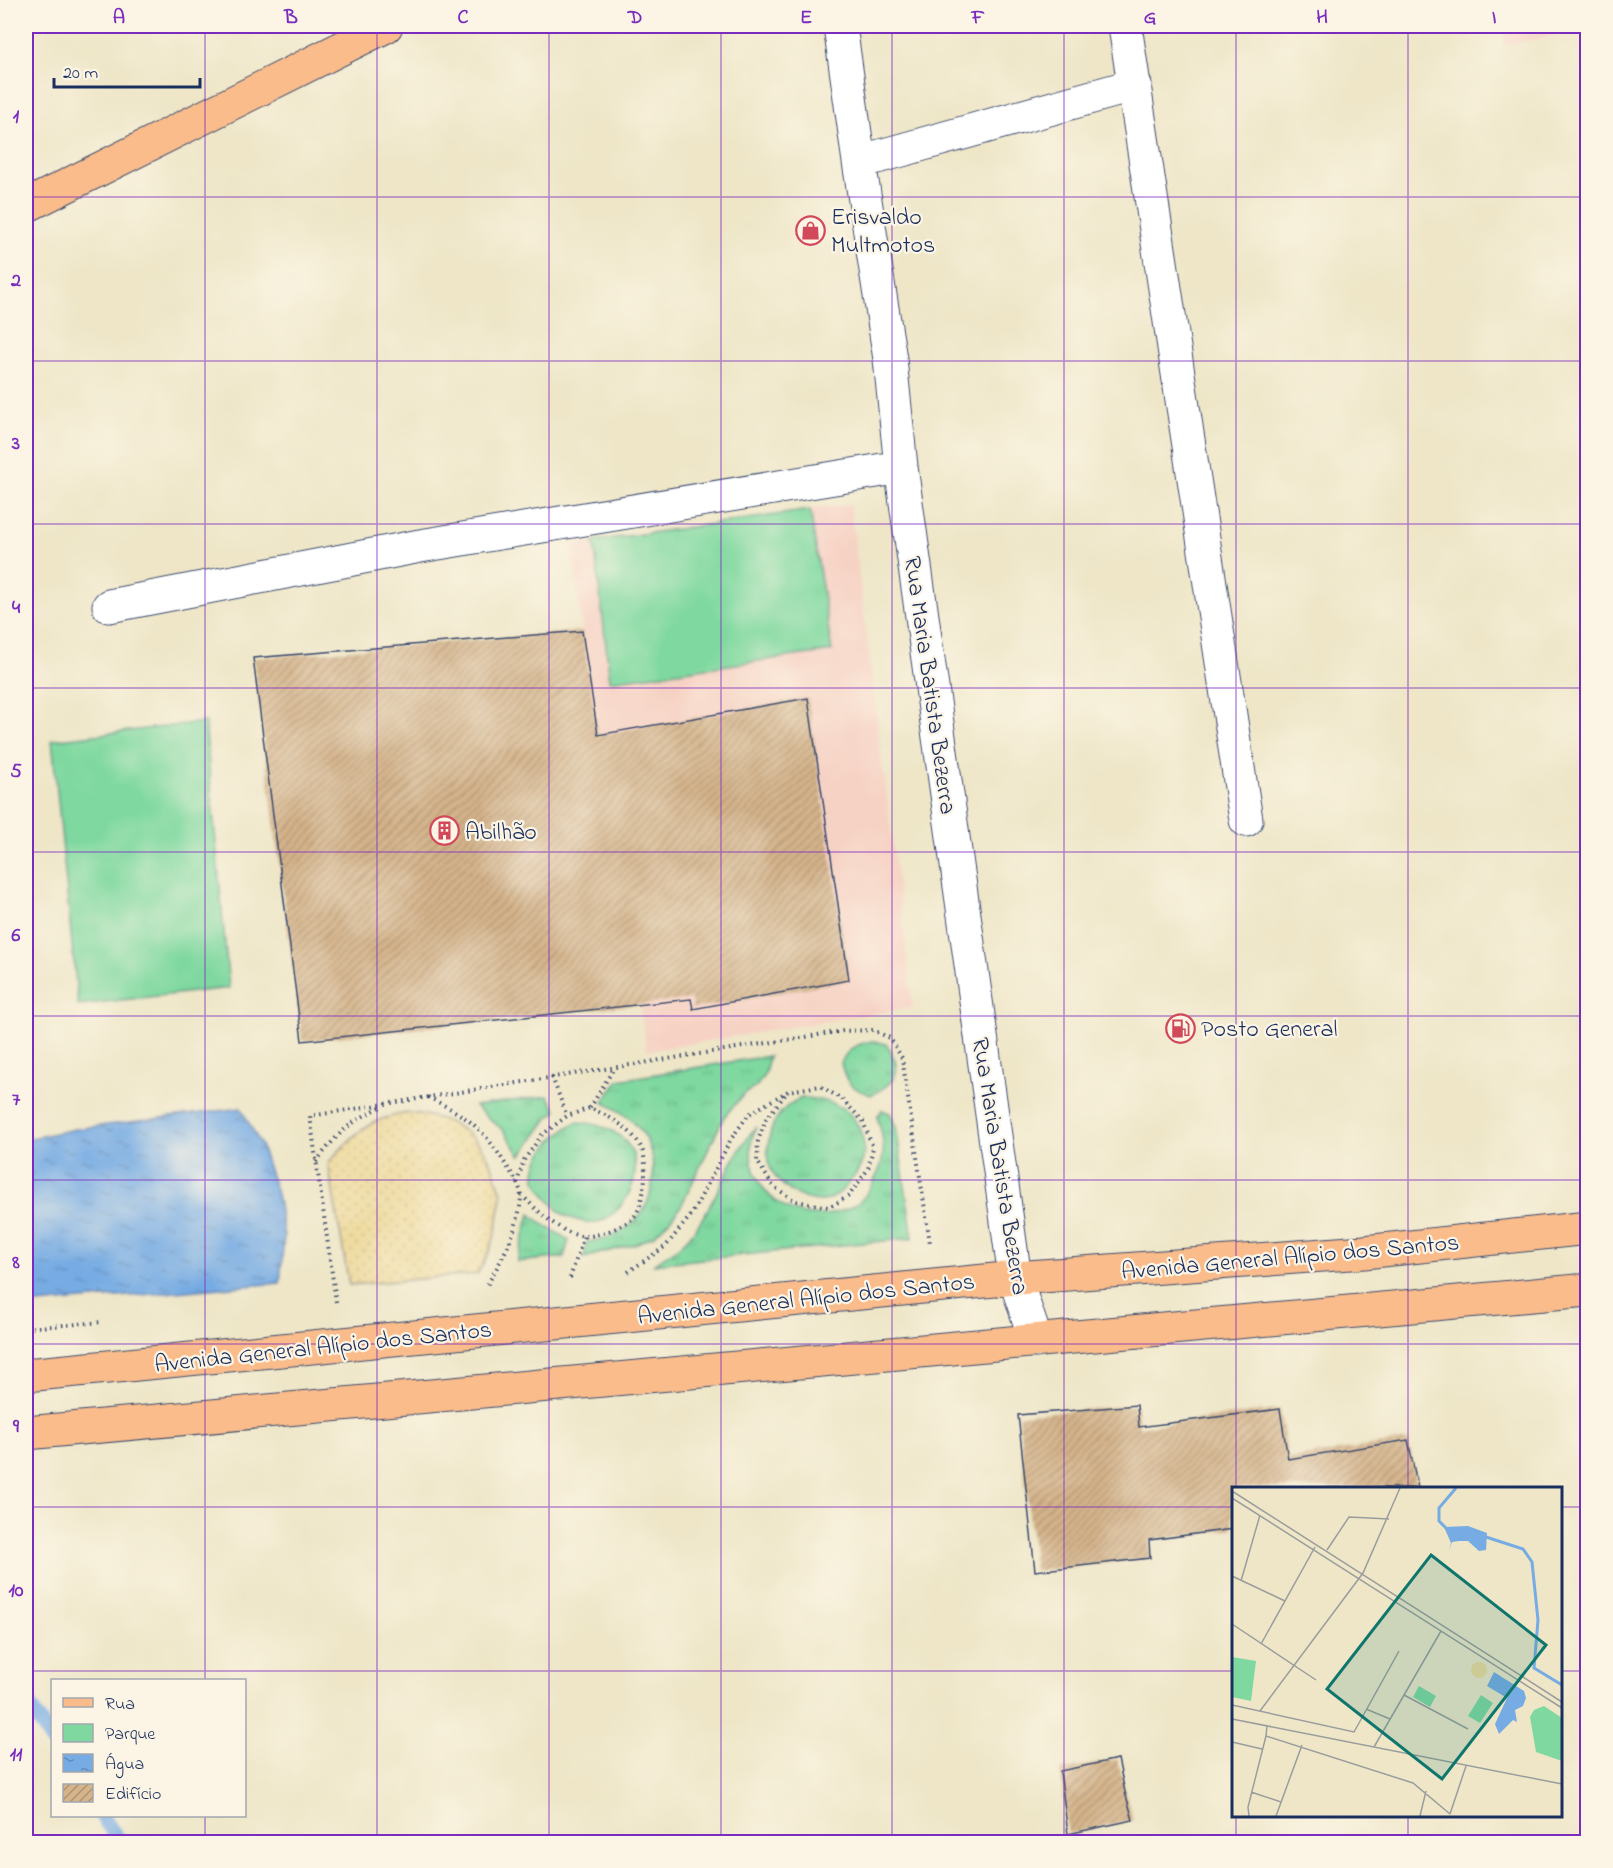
<svg xmlns="http://www.w3.org/2000/svg" width="1613" height="1868" font-family="'Indie Flower',sans-serif">
  <style>
    .built { fill: #f6d2c4 }
    .grass { fill: url(#grass-tufts); stroke: #4c847e; stroke-width: 1.5 }
    .sand { fill: url(#sand-dots); stroke: #84847e; stroke-width: 1.5 }
    .park { fill: #7ed89f; stroke: #4c847e; stroke-width: 1.5 }
    .water { fill: url(#water-ripples); stroke: #486da0; stroke-width: 1.5 }
    .lines { fill: none; stroke-linecap: round; stroke-linejoin: round }
    .stream { stroke: #76abe3; stroke-width: 15 }
    .building { fill: url(#building-hatch) }
    .street-casing { stroke: #3b4a6e; stroke-width: 35 }
    .primary-casing { stroke: #3b4a6e; stroke-width: 35 }
    .path { stroke: #3b4a6e; stroke-width: 4; stroke-dasharray: 1.5 4.5; stroke-linecap: butt }
    .street { stroke: #fff; stroke-width: 33 }
    .primary { stroke: #fabc8b; stroke-width: 33 }
    .grid { fill: none; stroke: #7b2cbf; stroke-width: 1.5; stroke-opacity: 0.55 }
    .labels { text-anchor: middle; stroke-width: 4.5; stroke-linejoin: round; paint-order: stroke }
    .poi-label { font-size: 24px; fill: #1b2f5e; stroke: #fcf5e5; text-anchor: start }
    .street-label { font-size: 24px; fill: #1b2f5e; stroke: #fcf5e5 }
    .inset-river { fill: none; stroke: #76abe3; stroke-width: 3 }
    .inset-road { fill: none; stroke: #9a9d9d; stroke-width: 1.5 }
    .view { fill: #0f766e; fill-opacity: 0.15; stroke: #0f766e; stroke-width: 3 }
    .inset-edge { fill: none; stroke: #1b2f5e; stroke-width: 3 }
    .neatline { fill: none; stroke: #7b2cbf; stroke-width: 2 }
    .grid-label { font-size: 20px; text-anchor: middle; font-weight: bold; fill: #7b2cbf }
  </style>
  <defs>
    <pattern id="grass-tufts" width="24" height="20" patternUnits="userSpaceOnUse" patternTransform="scale(1.5)"><rect width="24" height="20" fill="#7ed89f"/><path d="M3 7l-1-3M5 7V3M7 7l1-3M15 17l-1-3M17 17v-4M19 17l1-3" fill="none" stroke="#6cba8b"/></pattern>
    <pattern id="sand-dots" width="8" height="8" patternUnits="userSpaceOnUse" patternTransform="scale(1.5)"><rect width="8" height="8" fill="#eeda9e"/><path d="M2 2h.1M6 6h.1" fill="none" stroke="#ccbb8a" stroke-width="1.8" stroke-linecap="round"/></pattern>
    <pattern id="water-ripples" width="26" height="14" patternUnits="userSpaceOnUse" patternTransform="scale(1.5)"><rect width="26" height="14" fill="#76abe3"/><path d="M2 4q2-2 4 0t4 0M15 11q2-2 4 0t4 0" fill="none" stroke="#608cbb"/></pattern>
    <pattern id="building-hatch" width="6" height="6" patternUnits="userSpaceOnUse" patternTransform="scale(1.5)"><rect width="6" height="6" fill="#d5b48a"/><path d="M-1 1l2-2M0 6l6-6M5 7l2-2" fill="none" stroke="#ac9374"/></pattern>
  </defs>
  <rect width="100%" height="100%" fill="#fcf5e5"/>
  <filter id="ink" filterUnits="userSpaceOnUse"><feTurbulence type="fractalNoise" baseFrequency=".0167" numOctaves="2"/><feDisplacementMap in="SourceGraphic" scale="12" xChannelSelector="R" yChannelSelector="G"/><feConvolveMatrix kernelMatrix="1 2 1 2 8 2 1 2 1" color-interpolation-filters="sRGB"/></filter>
  <filter id="wash" filterUnits="userSpaceOnUse"><feTurbulence type="fractalNoise" baseFrequency=".008" numOctaves="4" result="noise"/><feDisplacementMap in="SourceGraphic" scale="24" xChannelSelector="R" yChannelSelector="G"/><feGaussianBlur stdDeviation="1.35" result="paint"/><feColorMatrix in="noise" values="0 0 0 0 0 0 0 0 0 0 0 0 0 0 0 0 0 1.4 0 .05"/><feComposite in="paint" operator="in"/></filter>
  <g filter="url(#wash)">
    <rect width="100%" height="100%" fill="#eee6c7"/>
    <!-- built -->
    <path class="built" d="M1504,26H1587L1588,29L1505,45Z
      M850,504L913,1007L647,1051L582,631L572,543Z"/>
    <!-- grass -->
    <path class="grass" d="M872,1041L886,1044C904,1070 898,1082 871,1095C851,1088 846,1084 841,1063C849,1047 855,1045 872,1041Z
      M769,1056L765,1074L756,1087L744,1094L724,1117L681,1206L668,1222L653,1236L635,1244L584,1258L587,1242C604,1239 620,1235 633,1223C658,1199 660,1152 637,1126C628,1115 615,1109 603,1102L619,1080Z
      M548,1096L557,1111L549,1117L521,1156L504,1131L475,1106Z
      M802,1098C814,1098 835,1102 845,1110C859,1120 867,1143 863,1159C860,1170 853,1178 846,1186C842,1191 834,1198 828,1200C804,1205 774,1185 768,1161C767,1157 768,1151 768,1147C770,1123 780,1107 802,1098Z
      M882,1110L890,1113L896,1127L913,1238L653,1264C664,1257 675,1251 684,1242C716,1209 726,1161 756,1127C754,1133 751,1139 751,1145C748,1193 793,1226 838,1212C844,1210 854,1207 859,1202C866,1197 871,1187 875,1179C887,1157 885,1141 877,1117Z
      M576,1122C596,1123 616,1128 628,1145C647,1171 625,1216 595,1223C590,1224 583,1221 577,1220C569,1218 559,1213 554,1206C548,1199 539,1189 536,1180C530,1157 559,1132 576,1122Z
      M530,1214L544,1225L569,1240L564,1257L517,1262Z"/>
    <!-- sand -->
    <path class="sand" d="M408,1113C451,1116 483,1134 496,1177C498,1182 501,1189 502,1195C502,1200 500,1207 499,1213C496,1237 490,1253 477,1274L349,1285L328,1163C356,1133 366,1119 408,1113Z"/>
    <!-- park -->
    <path class="park" d="M810,510L832,651L610,681L594,541Z
      M205,722L229,988L78,1005L52,740Z"/>
    <!-- water -->
    <path class="water" d="M241,1108L261,1145L277,1194L284,1236L280,1283L26,1305V1139L75,1129Z"/>
    <g class="lines">
      <!-- stream -->
      <path class="stream" d="M26,1700L52,1741
        M102,1816L120,1842"/>
    </g>
    <g id="blocks">
      <!-- building -->
      <path class="building" d="M582,631L598,735L808,698L849,980L693,1009L691,999L302,1041L253,658Z
        M1137,1405L1139,1427L1280,1409L1288,1459L1408,1440L1418,1488H1233V1529L1149,1540L1150,1558L1035,1571L1018,1415Z
        M1118,1759L1125,1792L1133,1820L1068,1834L1060,1771Z"/>
    </g>
  </g>
  <g filter="url(#ink)">
    <use href="#blocks" fill-opacity="0" stroke="#3b4a6e" stroke-width="1.5"/>
    <g class="lines">
      <defs>
        <path id="street" d="M840,26L859,162L890,359L901,467L1015,1278L1036,1341
          M1125,26L1246,820
          M859,162L1135,85
          M109,606L420,546L901,467"/>
        <path id="primary" d="M26,206L386,26
          M26,1375L1015,1278L1364,1252L1588,1228
          M26,1433L1588,1290"/>
      </defs>
      <!-- street casing -->
      <use href="#street" class="street-casing"/>
      <!-- primary casing -->
      <use href="#primary" class="primary-casing"/>
      <!-- path -->
      <path class="path" d="M552,1077L567,1116
        M428,1097C445,1106 463,1114 476,1127C490,1139 500,1156 510,1171C515,1179 521,1187 521,1197C519,1230 502,1259 486,1287
        M590,1108L614,1068
        M316,1162C338,1133 348,1123 381,1107
        M517,1183L524,1160L542,1135L567,1116L590,1108C609,1116 630,1127 641,1147C649,1162 645,1205 633,1218C623,1227 595,1238 581,1236C560,1233 535,1209 521,1194
        M628,1272L666,1246L692,1214L731,1139L749,1114L788,1091L820,1086L842,1099L863,1121L873,1148L868,1169L849,1196L829,1207L795,1201L773,1186L757,1161L758,1141L766,1119L788,1091
        M570,1278L584,1236
        M336,1302L310,1116L843,1031L873,1030L890,1038L902,1058L930,1243H928
        M26,1328L103,1322"/>
      <!-- street -->
      <use href="#street" class="street"/>
      <!-- primary -->
      <use href="#primary" class="primary"/>
    </g>
  </g>
  <!-- grid -->
  <path class="grid" d="M205,26V1680M377,26V1842M549,26V1842M721,26V1842M892,26V1842M1064,26V1842M1236,26V1488M1408,26V1488M26,197H1588M26,361H1588M26,524H1588M26,688H1588M26,852H1588M26,1016H1588M26,1180H1588M26,1344H1588M26,1507H1234M1560,1507H1588M26,1671H1234M1560,1671H1588M205,1816V1842M1236,1816V1842M1408,1816V1842"/>
  <!-- icons -->
  <defs>
    <symbol id="shop-ring" viewBox="-11 -11 22 22"><circle r="9.5" fill="#fcf5e5" stroke="#d1495b" stroke-width="1.5"/><path d="M-5-2.5h2.3a2.7 3.5 0 0 1 5.4 0H5L5.5 6h-11ZM-1.5-2.5h3a1.5 2.3 0 0 0-3 0Z" fill="#d1495b"/></symbol>
    <symbol id="building-ring" viewBox="-11 -11 22 22"><circle r="9.5" fill="#fcf5e5" stroke="#d1495b" stroke-width="1.5"/><path d="M-4-6H4V6H1V3H-1V6H-4ZM-2.5-4.3h1.7v1.8h-1.7ZM.8-4.3h1.7v1.8H.8ZM-2.5-1h1.7V.8h-1.7ZM.8-1h1.7V.8H.8Z" fill="#d1495b"/></symbol>
    <symbol id="fuel-ring" viewBox="-11 -11 22 22"><circle r="9.5" fill="#fcf5e5" stroke="#d1495b" stroke-width="1.5"/><path d="M-5.5-6h7V0h2V4h1.3V-2.5L3-4.5l.8-.8L6-3V5H2.5V1h-1V6h-7ZM-4.2-4.7v3.2H.2V-4.7Z" fill="#d1495b"/></symbol>
  </defs>
  <g fill-rule="evenodd">
    <use href="#shop-ring" x="794" y="214" width="33" height="33"/>
    <use href="#building-ring" x="428" y="814" width="33" height="33"/>
    <use href="#fuel-ring" x="1164" y="1012" width="33" height="33"/>
  </g>
  <g class="labels">
    <!-- poi labels -->
    <g class="poi-label">
      <text x="831" y="224">Erisvaldo<tspan x="831" dy="28">Multmotos</tspan></text>
      <text x="465" y="839">Abilhão</text>
      <text x="1201" y="1036">Posto General</text>
    </g>
    <!-- street labels -->
    <g class="street-label">
      <text transform="translate(931 685) rotate(82)" y="8">Rua Maria Batista Bezerra</text>
      <text transform="translate(1001 1166) rotate(81)" y="8">Rua Maria Batista Bezerra</text>
      <text transform="translate(1290 1256) rotate(-5)" y="8">Avenida General Alípio dos Santos</text>
      <text transform="translate(806 1298) rotate(-6)" y="8">Avenida General Alípio dos Santos</text>
      <text transform="translate(323 1346) rotate(-6)" y="8">Avenida General Alípio dos Santos</text>
    </g>
  </g>
  <!-- overview -->
  <g transform="translate(1232 1487)">
    <rect width="330" height="330" fill="#eee6c7"/>
    <path d="M312,219L330,231V274L304,265L298,230L302,223Z" fill="#7ed89f"/>
    <path d="M239 183a8 8 0 1 1 16 0a8 8 0 1 1-16 0Z" fill="#eeda9e"/>
    <path d="M0,170L24,174L19,214L0,210ZM187,199L204,209L198,220L181,210ZM249,208L261,216L248,236L236,229Z" fill="#7ed89f"/>
    <path d="M236,39L255,46L254,63L247,64L236,54H227L220,55L217,64L219,56L212,40ZM262,185L292,204L294,211L291,219L283,223L285,235L281,233L267,247L263,237L275,211L255,199Z" fill="#76abe3"/>
    <path class="inset-river" d="M214,41L207,34V21L224,1M254,50L291,62L300,75L306,133L302,181L330,198"/>
    <path class="inset-road" d="M0,4L330,215M0,11L330,221M95,63L117,30L157,32M0,89L53,114M9,94L28,28M0,137L84,193M29,157L83,60M172,208L236,242M0,218L122,245L167,164M134,222L158,232M28,224L131,86L168,1M0,232L330,297M35,239L34,249L181,296L218,327M0,255L30,262M142,260L209,144M19,305L49,315M218,327L234,279M17,329L16,320L34,249M44,329L70,258M188,329L194,304"/>
    <path class="view" d="M199,68L314,158L210,292L95,202Z"/>
    <rect width="330" height="330" class="inset-edge"/>
  </g>
  <!-- margin -->
  <rect width="1613" height="1868" fill="none" stroke="#fcf5e5" stroke-width="66"/>
  <!-- legend -->
  <rect x="51" y="1679" width="195" height="138" fill="#fcf5e5" stroke="#a2a6af" stroke-width="1.5"/>
  <rect x="63" y="1698" width="30" height="9" fill="#fabc8b" stroke="#a2a6af" stroke-width="1.5"/>
  <text x="105" y="1709" font-size="18" fill="#1b2f5e">Rua</text>
  <rect x="63" y="1724" width="30" height="18" fill="#7ed89f" stroke="#a2a6af" stroke-width="1.5"/>
  <text x="105" y="1739" font-size="18" fill="#1b2f5e">Parque</text>
  <rect x="63" y="1754" width="30" height="18" fill="url(#water-ripples)" stroke="#a2a6af" stroke-width="1.5"/>
  <text x="105" y="1769" font-size="18" fill="#1b2f5e">Água</text>
  <rect x="63" y="1784" width="30" height="18" fill="url(#building-hatch)" stroke="#a2a6af" stroke-width="1.5"/>
  <text x="105" y="1799" font-size="18" fill="#1b2f5e">Edifício</text>
  <!-- scale -->
  <path d="M54 78v9h146v-9" fill="none" stroke="#1b2f5e" stroke-width="3"/>
  <text x="63" y="78" font-size="18" fill="#1b2f5e" stroke="#fcf5e5" stroke-width="4.5" paint-order="stroke">20 m</text>
  <rect x="33" y="33" width="1547" height="1802" class="neatline"/>
  <g class="grid-label">
    <text x="119" y="23">A</text>
    <text x="291" y="23">B</text>
    <text x="463" y="23">C</text>
    <text x="635" y="23">D</text>
    <text x="806" y="23">E</text>
    <text x="978" y="23">F</text>
    <text x="1150" y="23">G</text>
    <text x="1322" y="23">H</text>
    <text x="1494" y="23">I</text>
    <text x="16" y="122">1</text>
    <text x="16" y="286">2</text>
    <text x="16" y="449">3</text>
    <text x="16" y="613">4</text>
    <text x="16" y="777">5</text>
    <text x="16" y="941">6</text>
    <text x="16" y="1105">7</text>
    <text x="16" y="1268">8</text>
    <text x="16" y="1432">9</text>
    <text x="16" y="1596">10</text>
    <text x="16" y="1760">11</text>
  </g>
</svg>
